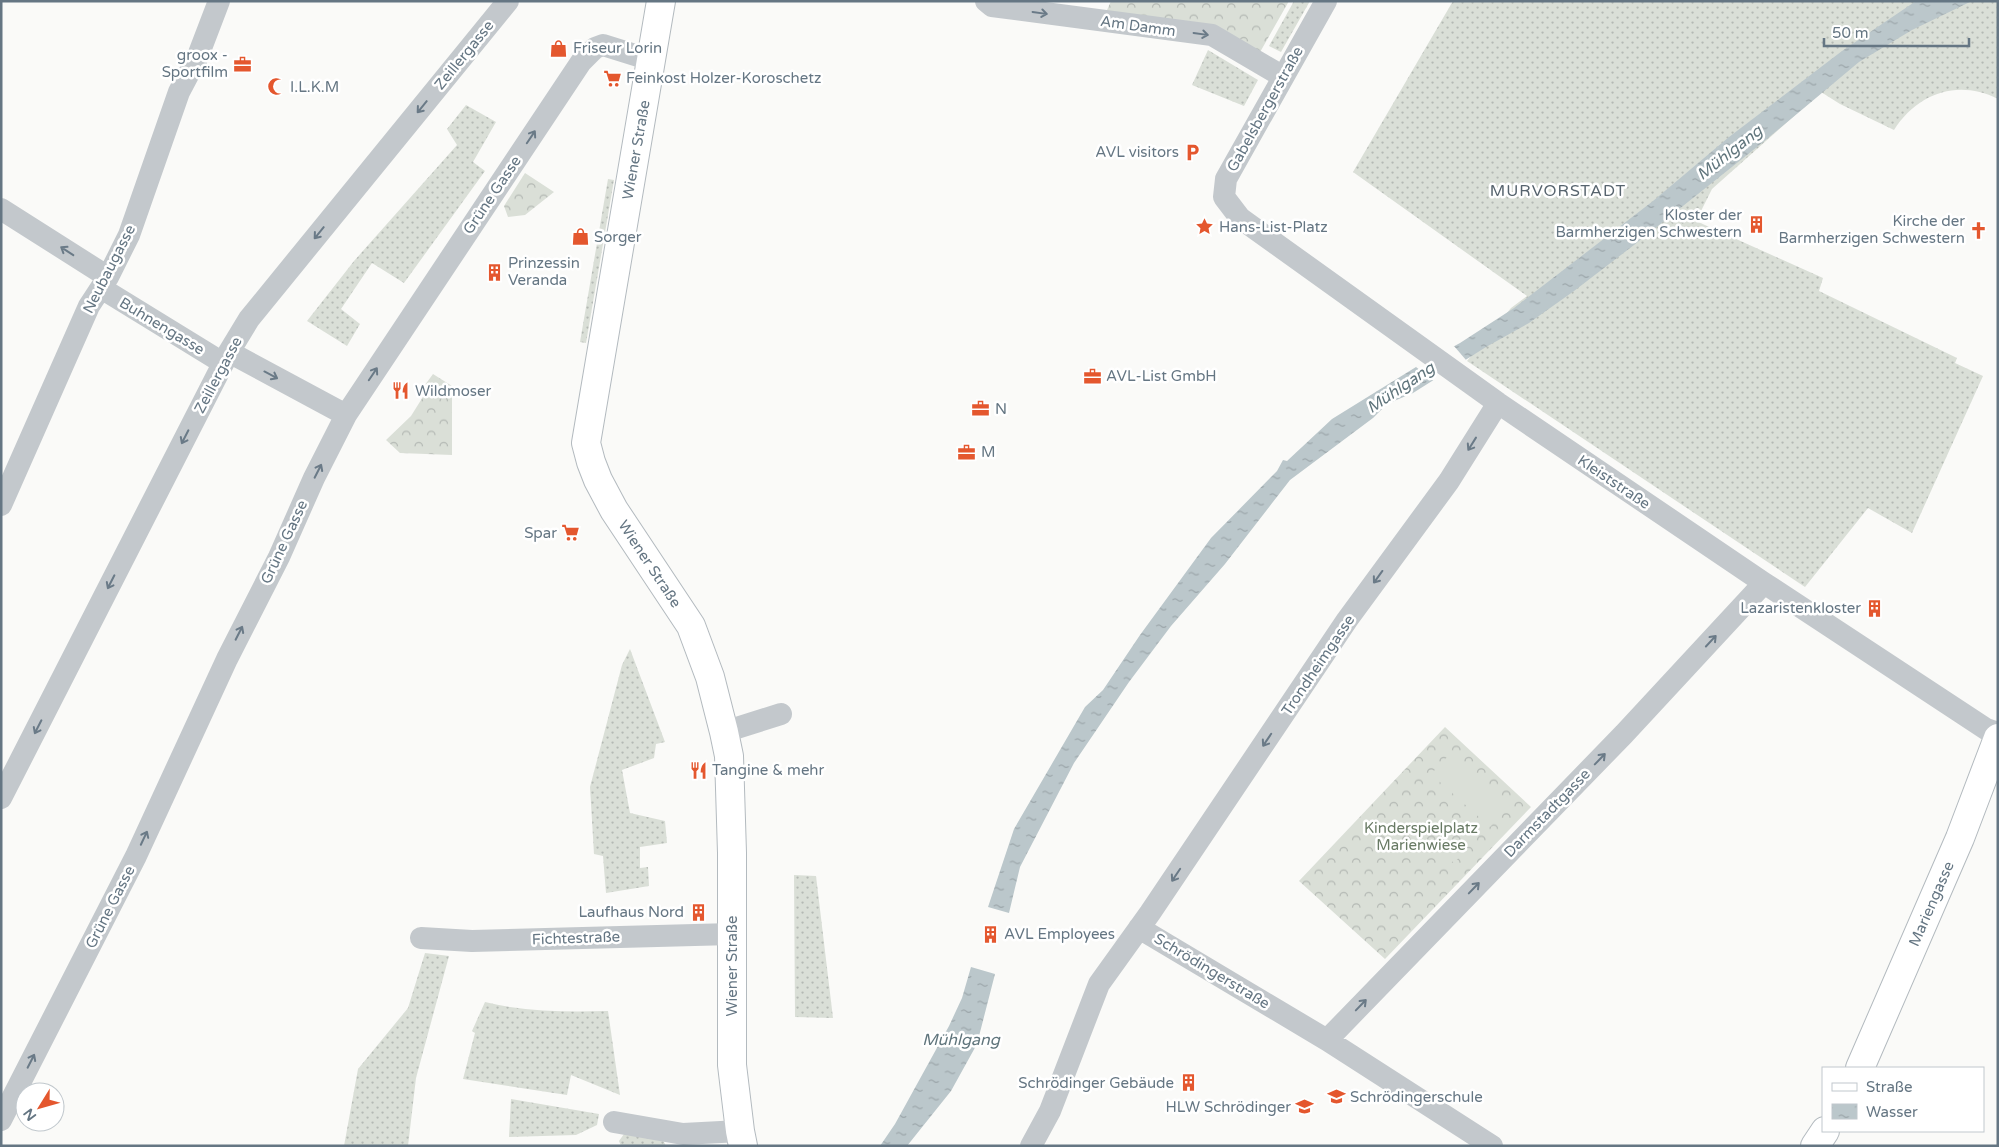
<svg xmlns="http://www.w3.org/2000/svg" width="1999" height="1147" font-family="'Varela Round',sans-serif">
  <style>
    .grass { fill: url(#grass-dots) }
    .forest { fill: url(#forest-crowns) }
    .pitch { fill: #dadfd7 }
    .water { fill: url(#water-ripples) }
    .pier { fill: #fafaf8 }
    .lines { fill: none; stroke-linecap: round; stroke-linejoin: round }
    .secondary-casing { stroke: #b3babf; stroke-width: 30 }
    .street { stroke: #c3c8cc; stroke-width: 22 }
    .secondary { stroke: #fff; stroke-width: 28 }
    .oneway { stroke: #6a7a87 }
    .labels { text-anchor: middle; stroke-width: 5; stroke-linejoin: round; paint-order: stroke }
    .street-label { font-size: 15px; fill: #657683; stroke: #fff }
    .poi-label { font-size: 15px; fill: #657683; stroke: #fff; text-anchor: start }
    .park-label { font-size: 15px; fill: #687a64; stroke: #fff }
    .water-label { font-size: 16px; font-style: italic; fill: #60757c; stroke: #fff }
    .neighbourhood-label { font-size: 16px; letter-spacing: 1px; fill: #57646e; stroke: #fff }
  </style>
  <defs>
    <pattern id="grass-dots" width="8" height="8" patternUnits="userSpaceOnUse" patternTransform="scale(1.25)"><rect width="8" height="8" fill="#dadfd7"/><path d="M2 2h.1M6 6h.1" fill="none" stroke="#b4b9b4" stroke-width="1.8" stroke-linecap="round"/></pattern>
    <pattern id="forest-crowns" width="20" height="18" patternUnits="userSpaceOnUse" patternTransform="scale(1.25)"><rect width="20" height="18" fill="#dadfd7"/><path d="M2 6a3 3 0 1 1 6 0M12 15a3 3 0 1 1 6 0" fill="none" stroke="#b4b9b4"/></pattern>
    <pattern id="water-ripples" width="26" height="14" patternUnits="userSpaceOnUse" patternTransform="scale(1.25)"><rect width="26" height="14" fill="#bbc7cb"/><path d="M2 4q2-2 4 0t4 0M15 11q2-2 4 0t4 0" fill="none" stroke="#9ca6aa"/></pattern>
  </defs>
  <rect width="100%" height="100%" fill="#fafaf8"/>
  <!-- grass -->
  <path class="grass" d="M1294,1H1310L1281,52L1269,46Z
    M1453,1H1998V99C1958,79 1918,93 1894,130L1840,104L1821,92L1712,189L1696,221L1823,278L1819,291L1957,358L1955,363L1983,376L1912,533L1868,508L1805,587L1467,361L1511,308L1527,296L1353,172Z
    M1208,50L1258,80L1244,106L1192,85Z
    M466,105L496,122L473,162L485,171L404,283L372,263L341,309L360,324L347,346L307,321L354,261L457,145L447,129Z
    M608,179L614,180L586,343L580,342Z
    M630,649L665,742L656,744L654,758L622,770L630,813L665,821L667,843L640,847V868L648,867L649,886L606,893L603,856L594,854L590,787L622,665Z
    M794,875L816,876L833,1018L795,1017Z
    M425,953L449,956L416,1078L408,1146H344L358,1069L408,1008Z
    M485,1002C525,1012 567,1012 608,1011L620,1095L571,1075L567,1095L463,1079L475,1033L472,1031Z
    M511,1099L599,1114L597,1125L576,1135L509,1137Z
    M624,1134L663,1140L666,1146H621L619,1141Z"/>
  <!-- forest -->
  <path class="forest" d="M1111,1H1289L1259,54L1104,17Z
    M525,173L554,192L525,215L508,217L504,206Z
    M433,374L452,386V455L400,453L386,440L411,416L426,392L422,389Z
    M1445,727L1531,807L1385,959L1299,881Z"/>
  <!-- pitch -->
  <path class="pitch" d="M1452,752L1510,805L1490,827L1431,774Z
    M1442,832L1464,852L1454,863L1432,844Z"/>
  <!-- water -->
  <path class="water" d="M1916,1H1972L1912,30L1859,62L1762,143L1634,245L1574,291L1529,323L1486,347L1413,393L1387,404L1373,418L1290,480L1225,564L1171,626L1129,682L1074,763L1020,867L1009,913L988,907L1014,829L1085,707L1103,690L1140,635L1211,538L1277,471L1283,460L1287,461L1332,419L1416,367L1460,343L1514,308L1653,201L1729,137L1842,51Z
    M971,967L995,974L977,1044L951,1091L907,1146H880L895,1124L949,1026L962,998Z"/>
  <!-- pier -->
  <path class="pier" d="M1454,346L1466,360L1462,365L1435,382L1416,367L1417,364L1448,347Z"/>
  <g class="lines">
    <defs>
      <g id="secondary">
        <path id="s1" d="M661,1L586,443L591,462L598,480L614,510L691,626L710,677L724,732L729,756L732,853V1065L740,1131L743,1146"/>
        <path id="s2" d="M1860,1068L1960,838L1998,738"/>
        <path d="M1815,1146L1825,1131"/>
      </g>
    </defs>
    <!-- secondary casing -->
    <use href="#secondary" class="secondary-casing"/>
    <!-- street -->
    <path class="street" d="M986,1L992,6L1212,35L1282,76
      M1326,1L1226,179L1224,197L1240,218L1498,403L1764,583L1986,729L1998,733
      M1,209L108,277
      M101,288L223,363
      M229,352L346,415
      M1,505L89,306L108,277L129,235L179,92L198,56L219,1
      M724,732L781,714
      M1,798L229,352L249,319L508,1
      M1139,928L1327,1040L1492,1146
      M421,938L472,941L732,934
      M1327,1040L1624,734L1764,583
      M1,1120L136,856L227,659L279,557L314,478L346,415L581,62L595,48L603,45L651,60
      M614,1122L683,1134L740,1131
      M1031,1146L1050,1111L1099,984L1150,913L1347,620L1449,481L1498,403"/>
    <!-- secondary -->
    <use href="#secondary" class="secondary"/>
  </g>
  <!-- one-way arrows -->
  <defs><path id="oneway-shaft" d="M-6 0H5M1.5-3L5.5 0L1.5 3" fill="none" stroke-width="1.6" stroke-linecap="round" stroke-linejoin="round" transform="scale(1.25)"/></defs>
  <g class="oneway">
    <use href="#oneway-shaft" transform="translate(1040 13) rotate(8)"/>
    <use href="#oneway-shaft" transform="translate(1201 34) rotate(8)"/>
    <use href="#oneway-shaft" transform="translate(422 107) rotate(129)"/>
    <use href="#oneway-shaft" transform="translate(531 137) rotate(-56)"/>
    <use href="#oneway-shaft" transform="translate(319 233) rotate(129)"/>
    <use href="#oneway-shaft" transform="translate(67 251) rotate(-147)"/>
    <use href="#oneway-shaft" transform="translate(373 374) rotate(-56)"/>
    <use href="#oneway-shaft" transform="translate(271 375) rotate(28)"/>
    <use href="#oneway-shaft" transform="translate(185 437) rotate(117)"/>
    <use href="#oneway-shaft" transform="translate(1472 444) rotate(122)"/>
    <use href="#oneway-shaft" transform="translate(318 471) rotate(-63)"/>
    <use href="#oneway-shaft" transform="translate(1378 577) rotate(126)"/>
    <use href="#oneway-shaft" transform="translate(111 582) rotate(117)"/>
    <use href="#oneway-shaft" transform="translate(239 633) rotate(-63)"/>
    <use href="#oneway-shaft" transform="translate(1711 641) rotate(-47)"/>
    <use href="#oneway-shaft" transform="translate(38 727) rotate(117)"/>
    <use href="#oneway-shaft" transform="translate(1267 740) rotate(124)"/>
    <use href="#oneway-shaft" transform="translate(1600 759) rotate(-46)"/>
    <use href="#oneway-shaft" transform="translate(144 838) rotate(-65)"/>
    <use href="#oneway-shaft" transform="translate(1176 875) rotate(124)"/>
    <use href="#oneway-shaft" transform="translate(1474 888) rotate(-46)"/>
    <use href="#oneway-shaft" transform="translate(1361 1005) rotate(-46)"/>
    <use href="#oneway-shaft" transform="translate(31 1061) rotate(-63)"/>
  </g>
  <!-- icons -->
  <defs>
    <symbol id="shop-bare" viewBox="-9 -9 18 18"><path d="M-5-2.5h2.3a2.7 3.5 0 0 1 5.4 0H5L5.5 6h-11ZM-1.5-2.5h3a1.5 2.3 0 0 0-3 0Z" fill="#e4572e" stroke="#fff" stroke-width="2.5" paint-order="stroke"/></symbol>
    <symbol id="office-bare" viewBox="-9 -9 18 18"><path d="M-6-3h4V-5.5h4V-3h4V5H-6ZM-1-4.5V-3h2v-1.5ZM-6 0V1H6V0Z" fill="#e4572e" stroke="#fff" stroke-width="2.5" paint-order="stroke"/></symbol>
    <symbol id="supermarket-bare" viewBox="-9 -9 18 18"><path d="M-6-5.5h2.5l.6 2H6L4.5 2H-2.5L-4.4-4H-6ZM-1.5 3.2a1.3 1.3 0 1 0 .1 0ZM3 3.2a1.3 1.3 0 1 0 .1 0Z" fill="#e4572e" stroke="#fff" stroke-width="2.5" paint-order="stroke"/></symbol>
    <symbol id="mosque-bare" viewBox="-9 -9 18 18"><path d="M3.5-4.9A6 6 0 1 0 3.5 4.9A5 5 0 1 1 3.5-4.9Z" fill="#e4572e" stroke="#fff" stroke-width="2.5" paint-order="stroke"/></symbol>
    <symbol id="parking-bare" viewBox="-9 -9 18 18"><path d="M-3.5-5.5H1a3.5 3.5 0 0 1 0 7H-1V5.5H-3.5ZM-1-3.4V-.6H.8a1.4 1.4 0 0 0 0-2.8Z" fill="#e4572e" stroke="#fff" stroke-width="2.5" paint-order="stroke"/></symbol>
    <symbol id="building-bare" viewBox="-9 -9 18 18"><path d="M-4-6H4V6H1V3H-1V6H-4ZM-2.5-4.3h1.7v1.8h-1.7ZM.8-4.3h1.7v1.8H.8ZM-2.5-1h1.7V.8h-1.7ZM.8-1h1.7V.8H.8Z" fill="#e4572e" stroke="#fff" stroke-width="2.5" paint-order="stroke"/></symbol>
    <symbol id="sight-bare" viewBox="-9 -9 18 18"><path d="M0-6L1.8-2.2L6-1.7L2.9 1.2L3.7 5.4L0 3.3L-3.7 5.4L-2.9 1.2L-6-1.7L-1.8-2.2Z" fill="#e4572e" stroke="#fff" stroke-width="2.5" paint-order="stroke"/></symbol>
    <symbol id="church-bare" viewBox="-9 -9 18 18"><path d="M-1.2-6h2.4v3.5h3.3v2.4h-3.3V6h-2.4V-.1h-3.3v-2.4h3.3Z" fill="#e4572e" stroke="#fff" stroke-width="2.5" paint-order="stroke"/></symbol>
    <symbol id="restaurant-bare" viewBox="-9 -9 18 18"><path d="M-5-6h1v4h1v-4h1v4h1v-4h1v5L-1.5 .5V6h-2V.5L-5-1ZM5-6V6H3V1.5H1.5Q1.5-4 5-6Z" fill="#e4572e" stroke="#fff" stroke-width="2.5" paint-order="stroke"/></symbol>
    <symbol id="school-bare" viewBox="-9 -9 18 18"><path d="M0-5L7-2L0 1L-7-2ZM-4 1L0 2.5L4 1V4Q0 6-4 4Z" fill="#e4572e" stroke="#fff" stroke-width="2.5" paint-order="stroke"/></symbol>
  </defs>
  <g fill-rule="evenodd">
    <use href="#shop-bare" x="546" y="36" width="25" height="25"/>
    <use href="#office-bare" x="230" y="52" width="25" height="25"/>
    <use href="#supermarket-bare" x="600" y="66" width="25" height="25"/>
    <use href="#mosque-bare" x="264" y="74" width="25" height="25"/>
    <use href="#parking-bare" x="1180" y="140" width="25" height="25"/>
    <use href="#building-bare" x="1744" y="212" width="25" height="25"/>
    <use href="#sight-bare" x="1192" y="214" width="25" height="25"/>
    <use href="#church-bare" x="1966" y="218" width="25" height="25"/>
    <use href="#shop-bare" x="568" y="224" width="25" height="25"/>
    <use href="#building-bare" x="482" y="260" width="25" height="25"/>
    <use href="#office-bare" x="1080" y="364" width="25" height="25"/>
    <use href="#restaurant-bare" x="388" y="378" width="25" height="25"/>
    <use href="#office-bare" x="968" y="396" width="25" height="25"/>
    <use href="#office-bare" x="954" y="440" width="25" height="25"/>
    <use href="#supermarket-bare" x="558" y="520" width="25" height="25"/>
    <use href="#building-bare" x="1862" y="596" width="25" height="25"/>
    <use href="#restaurant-bare" x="686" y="758" width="25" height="25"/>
    <use href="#building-bare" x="686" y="900" width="25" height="25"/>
    <use href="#building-bare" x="978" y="922" width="25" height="25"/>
    <use href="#building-bare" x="1176" y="1070" width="25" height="25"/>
    <use href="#school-bare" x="1324" y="1084" width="25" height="25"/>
    <use href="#school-bare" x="1292" y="1094" width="25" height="25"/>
  </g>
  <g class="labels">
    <!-- street labels -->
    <g class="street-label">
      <text transform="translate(1138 26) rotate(8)" y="5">Am Damm</text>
      <text transform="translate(464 55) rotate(-51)" y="5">Zeillergasse</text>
      <text transform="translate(1265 109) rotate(-61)" y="5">Gabelsbergerstraße</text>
      <text transform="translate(636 150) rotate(-80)" y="5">Wiener Straße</text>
      <text transform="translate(492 195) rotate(-56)" y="5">Grüne Gasse</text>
      <text transform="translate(109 269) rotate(-63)" y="5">Neubaugasse</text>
      <text transform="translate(162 326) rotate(31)" y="5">Buhnengasse</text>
      <text transform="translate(218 375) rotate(-62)" y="5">Zeillergasse</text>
      <text transform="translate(1614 482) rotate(34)" y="5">Kleiststraße</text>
      <text transform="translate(284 542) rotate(-65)" y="5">Grüne Gasse</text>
      <text dy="5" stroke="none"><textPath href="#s1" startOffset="586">Wiener Straße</textPath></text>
      <text transform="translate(1318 665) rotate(-56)" y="5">Trondheimgasse</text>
      <text transform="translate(1547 813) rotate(-46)" y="5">Darmstadtgasse</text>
      <text dy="5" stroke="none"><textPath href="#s2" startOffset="179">Mariengasse</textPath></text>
      <text transform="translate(110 907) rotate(-63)" y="5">Grüne Gasse</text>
      <text transform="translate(576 938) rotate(-2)" y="5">Fichtestraße</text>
      <text transform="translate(732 966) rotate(-90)" y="5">Wiener Straße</text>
      <text transform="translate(1212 971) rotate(31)" y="5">Schrödingerstraße</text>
    </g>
    <!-- poi labels -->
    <g class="poi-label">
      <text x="573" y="53">Friseur Lorin</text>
      <text x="228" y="60" text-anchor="end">groox -<tspan x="228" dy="17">Sportfilm</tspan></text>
      <text x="626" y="83">Feinkost Holzer-Koroschetz</text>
      <text x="290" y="92">I.L.K.M</text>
      <text x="1179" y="157" text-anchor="end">AVL visitors</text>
      <text x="1742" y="220" text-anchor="end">Kloster der<tspan x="1742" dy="17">Barmherzigen Schwestern</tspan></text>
      <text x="1965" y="226" text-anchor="end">Kirche der<tspan x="1965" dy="17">Barmherzigen Schwestern</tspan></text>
      <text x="1219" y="232">Hans-List-Platz</text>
      <text x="594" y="242">Sorger</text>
      <text x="508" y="268">Prinzessin<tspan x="508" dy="17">Veranda</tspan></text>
      <text x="1106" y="381">AVL-List GmbH</text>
      <text x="415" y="396">Wildmoser</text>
      <text x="995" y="414">N</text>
      <text x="981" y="457">M</text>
      <text x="557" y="538" text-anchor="end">Spar</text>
      <text x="1861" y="613" text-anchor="end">Lazaristenkloster</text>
      <text x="712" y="775">Tangine &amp; mehr</text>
      <text x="684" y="917" text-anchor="end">Laufhaus Nord</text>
      <text x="1004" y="939">AVL Employees</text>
      <text x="1174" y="1088" text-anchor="end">Schrödinger Gebäude</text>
      <text x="1350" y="1102">Schrödingerschule</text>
      <text x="1291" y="1112" text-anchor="end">HLW Schrödinger</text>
    </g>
    <!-- park labels -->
    <g class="park-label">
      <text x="1421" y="833">Kinderspielplatz<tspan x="1421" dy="17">Marienwiese</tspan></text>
    </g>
    <!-- water labels -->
    <g class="water-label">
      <text transform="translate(1729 152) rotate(-38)" y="6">Mühlgang</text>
      <text transform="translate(1400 387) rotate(-34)" y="6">Mühlgang</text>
      <text x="961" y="1045">Mühlgang</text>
    </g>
    <!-- neighbourhood labels -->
    <g class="neighbourhood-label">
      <text x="1558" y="196">MURVORSTADT</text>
    </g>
  </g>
  <!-- border -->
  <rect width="1999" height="1147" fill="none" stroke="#657683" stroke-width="5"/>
  <!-- legend -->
  <rect x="1822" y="1067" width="162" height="65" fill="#ffffff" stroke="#c1c8cd"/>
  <rect x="1832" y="1083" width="25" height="8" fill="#ffffff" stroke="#c1c8cd"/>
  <text x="1866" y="1092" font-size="15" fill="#657683">Straße</text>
  <rect x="1832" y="1104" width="25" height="15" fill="url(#water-ripples)" stroke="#c1c8cd"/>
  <text x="1866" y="1117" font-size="15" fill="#657683">Wasser</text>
  <!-- north arrow -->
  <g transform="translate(40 1107) rotate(233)"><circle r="24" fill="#ffffff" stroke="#c1c8cd"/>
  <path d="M0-4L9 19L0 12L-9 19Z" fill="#e4572e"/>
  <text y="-8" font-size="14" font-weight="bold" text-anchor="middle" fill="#657683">N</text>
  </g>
  <!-- scale -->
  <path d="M1824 38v8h145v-8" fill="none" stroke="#657683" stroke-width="2.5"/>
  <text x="1832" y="38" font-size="15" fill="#657683" stroke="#ffffff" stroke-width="4" paint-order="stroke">50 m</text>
</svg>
